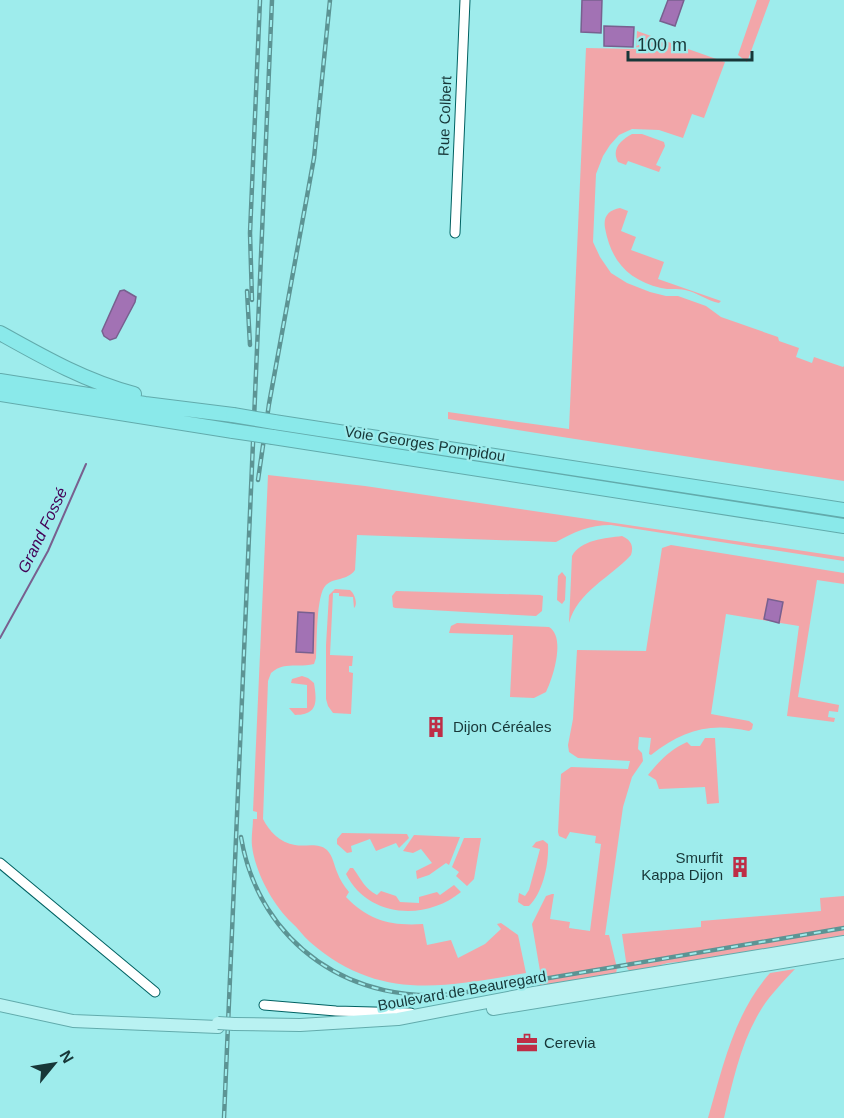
<svg xmlns="http://www.w3.org/2000/svg" width="844" height="1118" font-family="Helvetica,sans-serif">
  <style>
    .green { fill: #f2a6a9 }
    .water { fill: #a272b4; stroke: #78608f; stroke-width: 1.5 }
    .lines { fill: none; stroke-linecap: round; stroke-linejoin: round }
    .stream { stroke: #78608f; stroke-width: 2 }
    .minor-casing { stroke: #006162; stroke-width: 11 }
    .major-casing { stroke: #62abac; stroke-width: 14 }
    .highway-casing { stroke: #62abac; stroke-width: 16 }
    .minor { stroke: #fff; stroke-width: 9 }
    .major { stroke: #b9f2f2; stroke-width: 12 }
    .highway { stroke: #8ae9ea; stroke-width: 14 }
    .rail-casing { stroke: #5c9494; stroke-width: 4.5 }
    .rail { stroke: #9eecec; stroke-width: 2; stroke-dasharray: 7; stroke-linecap: butt }
    .major-bridge-casing { stroke: #62abac; stroke-width: 14; stroke-linecap: butt }
    .highway-bridge-casing { stroke: #62abac; stroke-width: 16; stroke-linecap: butt }
    .major-bridge { stroke: #b9f2f2; stroke-width: 12 }
    .highway-bridge { stroke: #8ae9ea; stroke-width: 14 }
    .labels { text-anchor: middle; stroke-width: 4.5; stroke-linejoin: round; paint-order: stroke }
    .street-label { font-size: 15px; fill: #173738; stroke: #9eecec }
    .poi-label { font-size: 15px; fill: #173738; stroke: #9eecec; text-anchor: start }
    .water-label { font-size: 16px; font-style: italic; fill: #430056; stroke: #9eecec }
  </style>
  <rect width="100%" height="100%" fill="#9eecec"/>
  <!-- green -->
  <path class="green" d="M757,0H770L747,62L738,55Z
    M637,31L725,62L704,118L692,114L683,138L659,130L632,129L619,135L610,145L603,156L596,174L593,242L600,257L611,273L627,283L650,292L666,296H678L706,306L721,317L778,337L779,341L799,348L796,357L812,363L814,357L843,367L844,366V481L448,419V412L569,429L586,48L636,49Z
    M632,134H642L664,142L665,146L656,165L661,167L659,172L628,161L626,165L618,162C611,149 621,140 632,134Z
    M620,208L628,211L621,231L636,237L631,250L664,262L658,279L721,301L719,303C708,301 696,292 685,290C677,288 669,290 661,288C628,280 611,261 605,228C603,216 609,210 620,208Z
    M268,475L365,486L844,557V561L611,525C589,525 574,532 556,542L357,535L355,570C347,581 335,577 326,585C316,594 317,643 316,658L314,664C298,668 284,661 271,673L268,681L263,819C269,831 280,843 295,845C306,847 318,842 327,850C333,856 334,865 337,872C340,880 344,886 349,892L346,897C369,921 391,926 423,924L427,945L451,940L458,958L485,944L501,929L497,924L501,923L518,935L526,973C444,987 379,1002 310,942C303,936 298,928 291,922C273,905 255,872 252,846C251,837 253,827 253,819H257V812L253,811Z
    M622,536C631,540 634,546 631,555C610,578 578,591 569,623L572,556C580,540 606,538 622,536Z
    M671,545L844,573V584L817,580L798,697L839,705L838,712L829,711L828,717L835,718L834,722L787,716L799,626L726,614L711,714L749,721L753,724L752,729L749,731C709,722 683,730 651,755L649,754L651,738L639,737L638,749L642,753L643,761L632,777L623,807L605,935H609L617,968L616,974L543,988L538,982L540,978V971L532,924L546,896L552,894H554L550,919L570,922L569,928L590,931L601,844L595,843L596,836L570,832L566,839L559,836L558,832L561,774L571,767L628,769L630,761L578,758L569,752L568,745L573,719L577,650L646,651L662,548Z
    M562,572L566,577L565,600L562,604L557,600L558,576Z
    M335,589L350,590C355,594 358,604 354,608L353,597L339,596V593H333L330,655L353,656L352,666H349V672L353,673L351,714L333,713L328,706L326,699V645L329,595Z
    M396,591L540,595L543,596L542,611L536,616L395,608L393,607L392,596Z
    M457,623L549,627C566,637 553,678 546,692L534,698L510,697L513,635L449,633L451,626Z
    M302,676L308,678L314,683C317,702 318,715 295,715L289,708H307V685L291,683L292,679Z
    M705,738H715L719,803L707,804L705,787L659,789L656,780L648,775C660,760 670,750 687,742L691,746H700Z
    M342,833L407,834L409,838L399,848L396,843L376,851L370,839L351,846L352,852L347,853L337,844V839Z
    M414,835L460,837L449,865L446,863L429,875L417,879L416,871L432,863L421,849L413,853L403,851Z
    M464,838H481L474,879L467,886L456,876L459,872L452,867Z
    M543,840L548,844C549,864 543,892 529,906H524L518,902L519,893L525,896L529,890L540,849L532,847L536,842Z
    M350,868H353C361,879 365,889 377,895L381,891L396,896L400,902L419,903V897L437,892L440,895L454,885L461,892C426,921 368,918 346,874Z
    M844,896V938L710,959L668,963L631,973L627,968L622,934L701,927V921L821,911L820,898Z
    M795,969C783,982 771,994 762,1008C741,1041 733,1081 724,1118H708C723,1066 734,1014 770,973Z"/>
  <!-- water -->
  <path class="water" d="M582,0H602L601,33L581,32Z
    M668,0H684L675,26L660,21Z
    M604,26L634,27L633,47L604,46Z
    M124,290L136,297L135,302L116,338L110,340L104,336L102,331L120,291Z
    M768,599L783,602L779,623L764,619Z
    M298,612L314,613L313,653L296,652Z"/>
  <g class="lines">
    <!-- stream -->
    <path class="stream" d="M0,638L48,551L86,464"/>
    <defs>
      <path id="minor" d="M455,233L465,0
        M0,863L155,992
        M264,1005L336,1011L411,1013"/>
      <path id="major" d="M0,1005L73,1021L218,1027
        M493,1009L844,952
        M234,1024L300,1025L398,1019L534,993L844,942"/>
      <path id="highway" d="M0,333C43,357 85,381 134,394
        M0,381L145,404L233,415
        M0,394L233,431
        M274,422L844,510
        M273,437L844,526"/>
    </defs>
    <!-- minor casing -->
    <use href="#minor" class="minor-casing"/>
    <!-- major casing -->
    <use href="#major" class="major-casing"/>
    <!-- highway casing -->
    <use href="#highway" class="highway-casing"/>
    <!-- minor -->
    <use href="#minor" class="minor"/>
    <!-- major -->
    <use href="#major" class="major"/>
    <!-- highway -->
    <use href="#highway" class="highway"/>
    <defs>
      <path id="rail" d="M247,291L250,345
        M252,300L250,233L260,0
        M258,480L269,404L314,158L330,0
        M241,837C259,945 354,1008 461,993L844,928
        M224,1118L272,0"/>
    </defs>
    <!-- rail casing -->
    <use href="#rail" class="rail-casing"/>
    <!-- rail -->
    <use href="#rail" class="rail"/>
    <defs>
      <path id="major-bridge" d="M218,1023L234,1024"/>
      <path id="highway-bridge" d="M233,415L274,422
        M233,431L273,437"/>
    </defs>
    <!-- major-bridge casing -->
    <use href="#major-bridge" class="major-bridge-casing"/>
    <!-- highway-bridge casing -->
    <use href="#highway-bridge" class="highway-bridge-casing"/>
    <!-- major-bridge -->
    <use href="#major-bridge" class="major-bridge"/>
    <!-- highway-bridge -->
    <use href="#highway-bridge" class="highway-bridge"/>
  </g>
  <!-- icons -->
  <defs>
    <symbol id="building-bare" viewBox="-9 -9 18 18"><path d="M-4-6H4V6H1V3H-1V6H-4ZM-2.5-4.3h1.7v1.8h-1.7ZM.8-4.3h1.7v1.8H.8ZM-2.5-1h1.7V.8h-1.7ZM.8-1h1.7V.8H.8Z" fill="#be2d46" stroke="#9eecec" stroke-width="2.5" paint-order="stroke"/></symbol>
    <symbol id="office-bare" viewBox="-9 -9 18 18"><path d="M-6-3h4V-5.5h4V-3h4V5H-6ZM-1-4.5V-3h2v-1.5ZM-6 0V1H6V0Z" fill="#be2d46" stroke="#9eecec" stroke-width="2.5" paint-order="stroke"/></symbol>
  </defs>
  <g fill-rule="evenodd">
    <use href="#building-bare" x="421" y="712" width="30" height="30"/>
    <use href="#building-bare" x="725" y="852" width="30" height="30"/>
    <use href="#office-bare" x="512" y="1028" width="30" height="30"/>
  </g>
  <g class="labels">
    <!-- street labels -->
    <g class="street-label">
      <text transform="translate(445 116) rotate(-88)" y="5">Rue Colbert</text>
      <text transform="translate(425 444) rotate(9)" y="5">Voie Georges Pompidou</text>
      <text transform="translate(462 991) rotate(-10)" y="5">Boulevard de Beauregard</text>
    </g>
    <!-- poi labels -->
    <g class="poi-label">
      <text x="453" y="732">Dijon Céréales</text>
      <text x="723" y="863" text-anchor="end">Smurfit<tspan x="723" dy="17">Kappa Dijon</tspan></text>
      <text x="544" y="1048">Cerevia</text>
    </g>
    <!-- water labels -->
    <g class="water-label">
      <text transform="translate(42 530) rotate(-64)" y="6">Grand Fossé</text>
    </g>
  </g>
  <!-- north arrow -->
  <g transform="translate(54 1064) rotate(60)" stroke="#9eecec" stroke-width="4.5" paint-order="stroke">
  <path d="M0-4.5L10 22L0 15L-10 22Z" fill="#173738"/>
  <text y="-9" font-size="16" font-weight="bold" text-anchor="middle" fill="#173738">N</text>
  </g>
  <!-- scale -->
  <path d="M628 51v9h124v-9" fill="none" stroke="#173738" stroke-width="3"/>
  <text x="637" y="51" font-size="18" fill="#173738" stroke="#9eecec" stroke-width="4.5" paint-order="stroke">100 m</text>
</svg>
